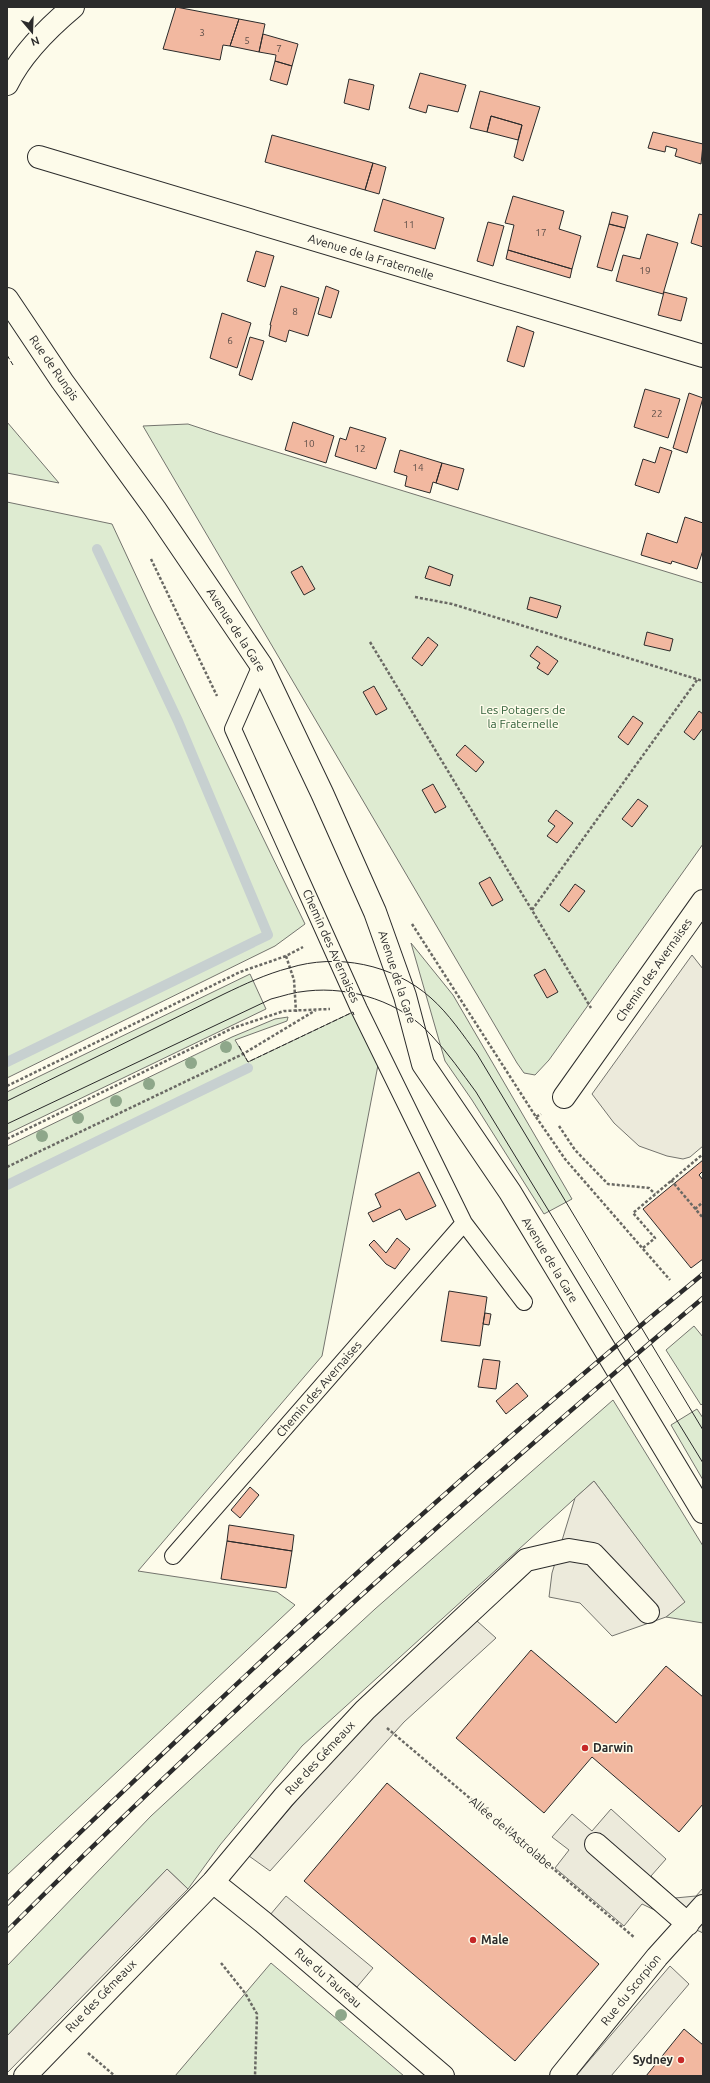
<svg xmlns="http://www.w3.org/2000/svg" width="710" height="2083" font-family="Ubuntu,sans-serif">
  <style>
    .green { fill: #deebd1; stroke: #74746e }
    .parking { fill: #eceadb; stroke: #74746e }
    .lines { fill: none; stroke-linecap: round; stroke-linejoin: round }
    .stream { stroke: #c7d0d0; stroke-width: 10 }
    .building { fill: #f2b8a0; stroke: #2b2b2b }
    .lane-casing { stroke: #2b2b2b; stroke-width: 18 }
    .street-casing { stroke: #2b2b2b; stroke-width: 24 }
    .secondary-casing { stroke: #2b2b2b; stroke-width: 24 }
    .path { stroke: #6a6964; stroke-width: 2.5; stroke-dasharray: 3 2; stroke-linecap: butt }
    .lane { stroke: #fdfbea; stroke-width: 16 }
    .street { stroke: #fdfbea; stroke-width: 22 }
    .secondary { stroke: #fdfbea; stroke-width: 22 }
    .tram { stroke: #2b2b2b; stroke-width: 1 }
    .rail-casing { stroke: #2b2b2b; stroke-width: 4.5 }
    .rail { stroke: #fdfbea; stroke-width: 3; stroke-dasharray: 9; stroke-linecap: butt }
    .fence { stroke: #2b2b2b; stroke-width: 1; stroke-dasharray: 5 2; stroke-linecap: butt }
    .tree { fill: #8ea78a }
    .poi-dot { fill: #c62828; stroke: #fdfbea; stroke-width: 1.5 }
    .labels { text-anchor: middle; stroke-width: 3; stroke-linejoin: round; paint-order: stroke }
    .number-label { font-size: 10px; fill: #5d4e48 }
    .street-label { font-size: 12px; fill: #2b2b2b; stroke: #fdfbea }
    .park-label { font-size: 12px; fill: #34623c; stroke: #fdfbea }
    .poi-label { font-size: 12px; font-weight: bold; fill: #2b2b2b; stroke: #fdfbea; text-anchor: start }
  </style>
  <rect width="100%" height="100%" fill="#fdfbea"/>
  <!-- green -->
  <path class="green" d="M7,422L59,483L7,473Z
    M188,424L218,434L703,583V844L549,1060L535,1075L524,1073L517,1063L143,426Z
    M7,502L112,524L152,610L305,924L275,946L7,1078Z
    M411,943L453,995L572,1199L544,1214L472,1100L445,1061Z
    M250,974L266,1009L7,1134V1092Z
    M353,1012L378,1065L322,1356L138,1571L277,1592L295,1605L7,1875V1146L232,1037L275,1019L288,1017L287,1021L235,1040L248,1062Z
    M694,1326L703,1337V1403L701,1405L666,1350Z
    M613,1400L703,1546V1623L666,1617L684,1602L594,1481L302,1746L220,1845L188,1889L167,1869L7,2036V1966L151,1816L375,1609Z
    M697,1409L703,1418V1480L671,1425Z
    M271,1963L404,2076H175Z"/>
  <!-- parking -->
  <path class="parking" d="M692,955L703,969V1146L690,1157L683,1159L667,1156L639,1146L614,1123L592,1094Z
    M594,1481L685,1602L666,1617L612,1636L580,1603L549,1597L552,1573L575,1498Z
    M477,1621L496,1638L404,1722L270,1871L249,1856L363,1723Z
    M611,1809L666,1859L651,1876L675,1898L696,1896L703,1888V1933L642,1904L624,1926L555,1868L569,1850L552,1837L572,1814L592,1831Z
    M167,1869L188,1889L7,2073V2036Z
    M286,1896L373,1968L357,1987L270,1915Z
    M670,1966L689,1984L611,2076H576Z"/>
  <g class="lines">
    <!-- stream -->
    <path class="stream" d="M7,1062L268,935L178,721L97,549
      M7,1185L248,1068"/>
  </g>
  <!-- building -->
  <path class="building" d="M176,7L239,19L230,46L223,45L220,60L163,49Z
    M239,19L265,24L259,52L230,46Z
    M263,34L298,44L292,66L275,61L276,55L259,52Z
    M275,61L292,66L287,85L270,80Z
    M420,73L466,85L458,112L428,105L426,113L409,108Z
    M349,79L374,85L369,110L344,103Z
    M480,91L540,107L523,161L514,157L522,125L491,116L487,132L470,128Z
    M491,116L522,125L518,140L487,132Z
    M653,132L703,144L701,164L675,156L677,149L666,146L665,152L648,148Z
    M272,135L373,163L365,190L265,162Z
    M373,163L386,167L379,194L365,190Z
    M513,196L564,211L559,229L581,236L572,269L508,250L514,225L505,223Z
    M383,199L444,218L435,249L374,231Z
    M612,212L628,216L625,228L609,224Z
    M699,214L703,215V247L691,243Z
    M488,222L504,226L493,266L477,261Z
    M609,224L625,228L612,271L597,267Z
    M647,234L678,243L663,294L616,281L623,255L640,259Z
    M508,250L572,269L570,278L506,259Z
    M256,251L274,256L265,287L247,281Z
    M281,286L319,298L308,336L289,330L286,342L269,336L271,325H270Z
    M326,286L339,291L331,318L318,314Z
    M664,292L687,298L681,321L658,315Z
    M222,313L251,323L237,368L210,358Z
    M517,326L534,332L524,367L507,361Z
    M250,337L264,341L252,380L239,375Z
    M645,389L680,399L668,438L634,427Z
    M689,393L703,398L687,453L673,448Z
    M293,422L334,436L326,463L285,450Z
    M350,427L386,438L376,469L335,456L340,438L346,440Z
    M660,447L672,451L659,493L635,485L643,459L655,463Z
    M400,450L442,463L436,483L433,482L430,493L405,486L407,476L394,472Z
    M442,463L464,469L458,490L436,483Z
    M685,517L703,523V550L697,569L672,561L671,564L641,555L647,533L677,543Z
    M302,566L315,589L304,595L291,572Z
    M429,566L453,575L450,586L425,578Z
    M530,597L561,606L557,618L527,609Z
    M647,632L673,639L670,651L644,645Z
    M428,637L438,645L422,666L412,658Z
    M537,646L558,661L548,675L537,668L540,663L530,656Z
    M374,686L387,709L376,715L363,692Z
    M699,711L703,714V728L694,740L684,732Z
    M633,716L643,723L628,745L618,737Z
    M465,745L484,762L476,772L456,755Z
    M433,784L446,807L435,813L422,790Z
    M638,799L648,806L632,827L622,819Z
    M556,810L573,823L557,843L547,836L555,826L548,821Z
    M490,877L503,900L492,906L479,883Z
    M575,884L585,891L569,912L560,905Z
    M545,969L558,992L547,998L534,975Z
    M703,1160V1171L699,1175L703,1180V1259L691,1268L643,1209Z
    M419,1172L436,1206L406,1220L400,1209L373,1222L368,1213L381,1207L375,1194Z
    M397,1238L410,1249L395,1269L386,1264L369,1245L374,1240L386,1253Z
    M449,1291L487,1297L480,1346L441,1341Z
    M485,1313L491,1314L489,1325L483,1324Z
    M483,1359L500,1361L496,1389L478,1387Z
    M517,1383L528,1396L506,1414L496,1401Z
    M250,1487L259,1495L240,1518L231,1510Z
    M229,1525L294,1535L292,1551L227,1541Z
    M227,1541L292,1551L286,1588L221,1579Z
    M531,1650L616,1723L666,1666L703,1697V1804L679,1832L592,1757L544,1813L456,1738Z
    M387,1783L599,1964L515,2061L304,1881Z
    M684,2029L703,2045V2076H646Z"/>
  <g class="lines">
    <defs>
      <path id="lane" d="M261,665L233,729L359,1009L464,1223L524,1302
        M173,1556L464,1223"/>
      <path id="street" d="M39,157L703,356
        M564,1097L703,901
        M596,1844L688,1924
        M213,1882L263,1922L443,2076
        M25,2076L213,1882L284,1797L365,1710L526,1560L569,1550L593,1554L648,1612
        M561,2076L657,1957L703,1906"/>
      <path id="secondary" d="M7,84C21,55 48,28 73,7
        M7,299L62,381L155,509L261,665L322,793L375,912L405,996L423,1064L510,1192L703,1512"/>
    </defs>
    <!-- lane casing -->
    <use href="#lane" class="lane-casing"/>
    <!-- street casing -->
    <use href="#street" class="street-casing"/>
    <!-- secondary casing -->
    <use href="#secondary" class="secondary-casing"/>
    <!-- path -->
    <path class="path" d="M151,559L217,696
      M415,597L452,604L703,681
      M370,642L591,1008
      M532,910L697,680
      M412,924L536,1117L541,1114
      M286,956L294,980L296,1012
      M7,1086L240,972L286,956L303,947
      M536,1117L565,1159L670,1280
      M559,1126L575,1150L608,1184L649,1188L655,1194
      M7,1139L233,1028L284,1011L330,1009
      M7,1167L243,1054L316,1010
      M671,1180L703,1218
      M695,1209L703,1202
      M643,1248L655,1238L633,1213L703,1154
      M387,1728L635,1938
      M221,1963L245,1993L257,2014L255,2076
      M88,2053L115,2076"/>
    <!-- lane -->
    <use href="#lane" class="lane"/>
    <!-- street -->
    <use href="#street" class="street"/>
    <!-- secondary -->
    <use href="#secondary" class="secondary"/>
    <!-- tram -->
    <path class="tram" d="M7,1101L224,994C245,984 266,974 289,968C337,953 393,964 431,998C449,1014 463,1035 477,1054L703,1430
      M7,1124L271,999C283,996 294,992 307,991C351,986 402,1002 432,1036C448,1053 462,1073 476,1092L703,1463"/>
    <defs>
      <path id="rail" d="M7,1904C72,1839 140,1775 208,1711C368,1560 533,1413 703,1274
        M7,1931C229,1709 463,1500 703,1298"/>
    </defs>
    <!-- rail casing -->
    <use href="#rail" class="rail-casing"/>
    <!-- rail -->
    <use href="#rail" class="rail"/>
    <!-- fence -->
    <path class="fence" d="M7,9L9,7
      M7,355L13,365
      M239,1046L248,1062L353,1012L354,1015"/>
  </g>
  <!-- trees -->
  <g class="tree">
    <circle cx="226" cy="1047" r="6"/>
    <circle cx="191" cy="1063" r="6"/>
    <circle cx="149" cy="1084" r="6"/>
    <circle cx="116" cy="1101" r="6"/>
    <circle cx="78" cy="1118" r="6"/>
    <circle cx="42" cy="1136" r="6"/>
    <circle cx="341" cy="2015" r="6"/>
  </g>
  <!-- markers -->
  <g class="poi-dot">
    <circle cx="585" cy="1748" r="4"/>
    <circle cx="473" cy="1940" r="4"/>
    <circle cx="681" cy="2060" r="4"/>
  </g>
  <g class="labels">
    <!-- number labels -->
    <g class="number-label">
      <text x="202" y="36">3</text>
      <text x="247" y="44">5</text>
      <text x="279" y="52">7</text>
      <text x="409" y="228">11</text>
      <text x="541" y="236">17</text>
      <text x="645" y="274">19</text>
      <text x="295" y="315">8</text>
      <text x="230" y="344">6</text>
      <text x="657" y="417">22</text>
      <text x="309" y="447">10</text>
      <text x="360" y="452">12</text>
      <text x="418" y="471">14</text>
    </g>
    <!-- street labels -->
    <g class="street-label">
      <text transform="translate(371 257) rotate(17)" y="4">Avenue de la Fraternelle</text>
      <text transform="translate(54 368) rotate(55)" y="4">Rue de Rungis</text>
      <text transform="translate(236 630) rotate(57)" y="4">Avenue de la Gare</text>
      <text transform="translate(331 946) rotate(66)" y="4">Chemin des Avernaises</text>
      <text transform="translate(654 970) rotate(-55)" y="4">Chemin des Avernaises</text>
      <text transform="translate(397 977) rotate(72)" y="4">Avenue de la Gare</text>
      <text transform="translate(550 1260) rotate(59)" y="4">Avenue de la Gare</text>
      <text transform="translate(319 1389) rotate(-49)" y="4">Chemin des Avernaises</text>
      <text transform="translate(320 1758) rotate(-47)" y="4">Rue des Gémeaux</text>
      <text transform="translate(511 1833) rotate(40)" y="4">Allée de l'Astrolabe</text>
      <text transform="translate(328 1978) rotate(41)" y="4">Rue du Taureau</text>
      <text transform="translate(631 1990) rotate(-51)" y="4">Rue du Scorpion</text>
      <text transform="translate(101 1996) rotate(-46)" y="4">Rue des Gémeaux</text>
    </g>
    <!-- park labels -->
    <g class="park-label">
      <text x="523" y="714">Les Potagers de<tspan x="523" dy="14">la Fraternelle</tspan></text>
    </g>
    <!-- poi labels -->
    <g class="poi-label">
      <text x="593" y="1752">Darwin</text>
      <text x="481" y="1944">Male</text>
      <text x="673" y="2064" text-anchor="end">Sydney</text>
    </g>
  </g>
  <!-- border -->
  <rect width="710" height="2083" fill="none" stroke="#2b2b2b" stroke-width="16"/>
  <!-- north arrow -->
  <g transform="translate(32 32) rotate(161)" stroke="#fdfbea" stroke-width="3" paint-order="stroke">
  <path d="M0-3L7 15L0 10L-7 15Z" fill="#2b2b2b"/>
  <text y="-6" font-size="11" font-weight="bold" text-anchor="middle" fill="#2b2b2b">N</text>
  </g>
</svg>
